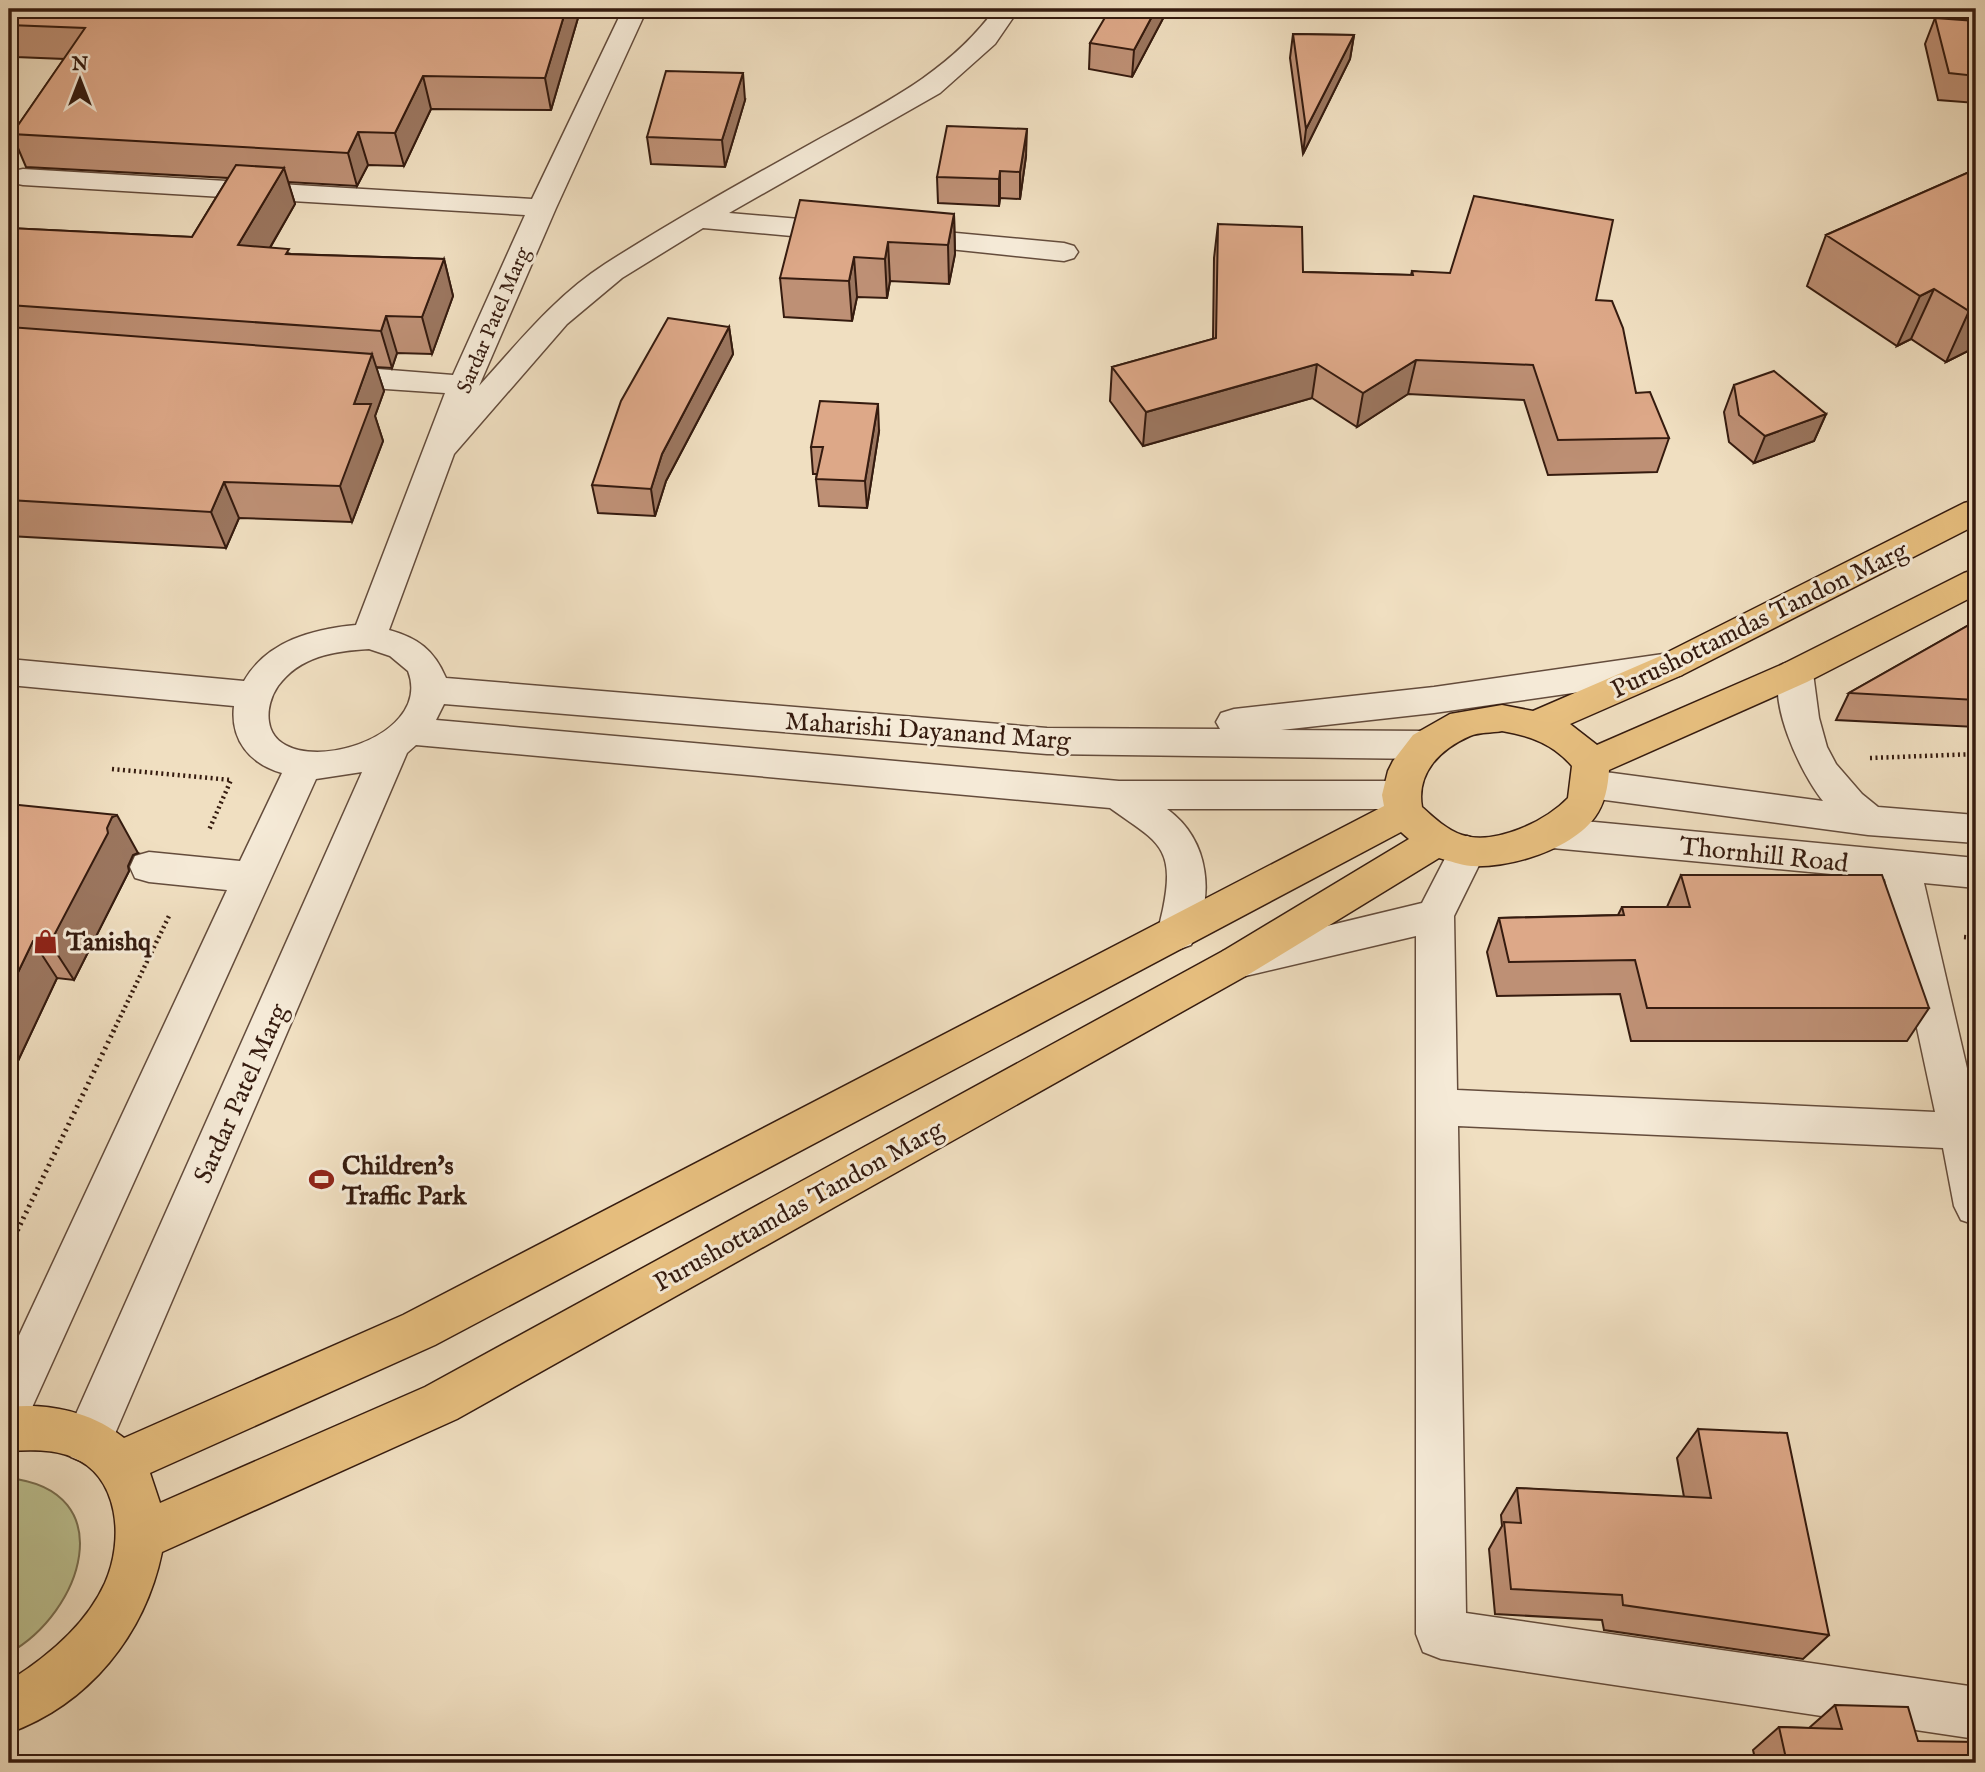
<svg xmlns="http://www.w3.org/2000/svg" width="1985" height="1772" font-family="'IM FELL English',serif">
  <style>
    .green { fill: #bcc191; stroke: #786e50; stroke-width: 2 }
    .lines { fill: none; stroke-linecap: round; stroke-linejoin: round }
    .minor-casing { stroke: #644c3c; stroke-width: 3 }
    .major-casing { stroke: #351b0f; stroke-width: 3 }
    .path-far1 { stroke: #351b0f; stroke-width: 4.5; stroke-dasharray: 2 3.5; stroke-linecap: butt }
    .path { stroke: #351b0f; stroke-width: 5; stroke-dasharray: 2 4.5; stroke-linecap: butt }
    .minor { fill: #f5ead7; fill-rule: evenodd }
    .major { fill: #e8c080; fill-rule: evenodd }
    .wall { fill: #be9075; stroke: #351b0f; stroke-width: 2 }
    .shaded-wall { fill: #9b765f; stroke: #351b0f; stroke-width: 2 }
    .building { fill: #dda888; stroke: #351b0f; stroke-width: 2 }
    .labels { text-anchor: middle; stroke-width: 6; stroke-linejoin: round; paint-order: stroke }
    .far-street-label { font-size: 21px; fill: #351b0f; stroke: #f5ead7 }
    .street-label { font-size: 26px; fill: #351b0f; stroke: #f5ead7 }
    .poi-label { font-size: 26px; font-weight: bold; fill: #351b0f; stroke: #f5ead7; text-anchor: start }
  </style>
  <rect width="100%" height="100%" fill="#f0dfc1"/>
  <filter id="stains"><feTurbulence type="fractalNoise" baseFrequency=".00286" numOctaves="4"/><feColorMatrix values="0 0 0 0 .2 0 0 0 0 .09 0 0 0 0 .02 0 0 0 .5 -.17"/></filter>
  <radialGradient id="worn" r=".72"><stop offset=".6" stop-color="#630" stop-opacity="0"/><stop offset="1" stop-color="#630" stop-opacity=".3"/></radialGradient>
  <!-- green -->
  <path class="green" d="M9,1478C123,1491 82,1613 9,1653Z"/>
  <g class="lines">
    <defs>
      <path id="minor" d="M623,9H647L556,208L479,386C518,343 555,296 605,264C672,221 742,182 812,143C879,106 949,73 995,9H1019L995,44L940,93L729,213L846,223L856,226L860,232L856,238L846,241L703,228L622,278L567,324L454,454L389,630C418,638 434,650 446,678L1047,728L1220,729L1216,722L1221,713L1234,709L1434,687L1670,653L1682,657L1688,666L1682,675L1670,679L1434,713L1281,730L1426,731L1439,735L1444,745L1439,755L1426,759L1047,754L444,704L436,720L1119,781H1401L1414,785L1420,795L1414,805L1401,809H1167C1211,841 1215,898 1191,945L1177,950L1163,945C1156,932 1160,923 1163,909C1176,845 1157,842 1110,808L416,745L407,753L105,1457L88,1464L71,1457L64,1441L362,772L316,779L25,1423L9,1429V1357L227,890L149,882L135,878L130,867L135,856L149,852L240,861L282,773C250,764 230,740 234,706L9,685V659L244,681C267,641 313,629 356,625L445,393L327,385L316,382L312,375L316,368L327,365L453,375L525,215L23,185L13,183L9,177L13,171L23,169L532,199ZM369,649L390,656L408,671C436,743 278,783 269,722C267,710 271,696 278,686C300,656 334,651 369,649Z
        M902,228L1064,243L1074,246L1078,252L1074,258L1064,261L892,243L888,237L892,231Z
        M1795,660L1807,664L1813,673L1819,718L1827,747L1836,764L1862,794L1878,807L1976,815V843L1868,835L1590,798L1577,794L1572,784L1577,774L1590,770L1823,801C1801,774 1764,697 1783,664Z
        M1552,818L1976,858V888L1924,883L1976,1107V1225L1961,1220L1954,1206L1943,1148L1458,1126L1466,1613L1976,1687V1739L1441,1659L1423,1652L1416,1634V936L1237,978L1223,973L1217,962L1223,951L1422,903L1454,841L1467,836L1480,841L1486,851L1454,916L1457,1090L1935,1112L1885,879L1552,848L1539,843L1533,833L1539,823Z"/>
      <path id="major" d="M1976,500V525L1682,675L1570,724L1597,745L1783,664L1964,573L1976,569V595L1807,682L1609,770C1608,787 1605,803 1595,817C1571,850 1510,868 1471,866C1460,865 1450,861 1439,858L1251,973L457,1419L162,1552C145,1635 89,1704 9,1733V1681C47,1657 86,1625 105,1583C124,1541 120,1476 72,1457C53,1449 29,1450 9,1451V1407C49,1403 92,1412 124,1438L403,1315L1384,806L1382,795L1388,771L1393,761L1413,735L1450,714L1502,705L1533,711L1658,657L1964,503ZM1502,731C1531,736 1553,744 1572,766L1568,798C1546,821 1495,846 1462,835C1447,830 1433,817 1422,807C1416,773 1440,749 1470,736C1479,732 1492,733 1502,731ZM1401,832L1409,839L1223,951L425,1387L160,1503L150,1473L435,1345Z"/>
    </defs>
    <!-- minor casing -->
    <use href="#minor" class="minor-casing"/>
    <!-- major casing -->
    <use href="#major" class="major-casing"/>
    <!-- path-far1 -->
    <path class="path-far1" d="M1870,758L1976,754
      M112,769L231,780L209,830
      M1964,937L1976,938
      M113,1032L170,914"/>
    <!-- path -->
    <path class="path" d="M9,1248L114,1030"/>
    <!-- minor -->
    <use href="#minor" class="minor"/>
    <!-- major -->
    <use href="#major" class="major"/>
  </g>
  <!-- wall -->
  <path class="wall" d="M9,9H621L618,13L580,11L551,110L431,109L404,166L368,165L357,186L288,182L295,204L270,248L291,254L444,259L453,296L432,354L397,353L392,368L376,367L384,391L375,416L383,441L352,522L239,518L226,548L9,536V228L192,237L228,178L26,167L12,134L64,59L16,57L9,39Z
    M646,9H754L753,11L687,12L686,17L647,15Z
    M1168,9L1132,77L1089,69L1090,43Z
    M1935,18L1976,21V103L1938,100L1925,44Z
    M1293,34L1354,35L1350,59L1303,154L1290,58Z
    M745,100L725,167L651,164L647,137Z
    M1026,156L1020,199L1000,198L999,206L938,203L937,177Z
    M1976,169V347L1946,362L1911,339L1897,346L1807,286L1826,235Z
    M954,214L955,254L949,284L890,281L887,298L857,297L852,321L784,317L780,278Z
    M1218,224L1303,272L1411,275L1412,271L1596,300L1636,393L1669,438L1657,472L1548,475L1524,400L1408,394L1357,427L1312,398L1143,446L1110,401L1112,367L1213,339L1214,258Z
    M729,327L733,354L666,481L655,516L598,513L592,485Z
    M1734,385L1826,414L1814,441L1754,463L1729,442L1724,412Z
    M879,431L867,508L819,506L816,479L817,474H813L811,447Z
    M1976,621V727L1836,720L1849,693Z
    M9,804L138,853L133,855L128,866L129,871L74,980L57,978L9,1080Z
    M1681,875L1929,1008L1907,1041H1631L1620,994L1497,996L1487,952L1499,918L1618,915L1622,907H1667Z
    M1698,1429L1829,1635L1803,1659L1604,1630L1602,1620L1495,1614L1489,1549L1502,1526L1501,1515L1517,1488L1684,1497L1677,1458Z
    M1835,1705L1918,1741L1976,1763H1756L1753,1750L1779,1727L1809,1728Z"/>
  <!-- shaded-wall -->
  <path class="shaded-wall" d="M566,9H580V11L551,110L545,78Z
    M1156,9H1168L1132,77L1134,50Z
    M1354,35L1350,59L1303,154L1306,129Z
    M743,73L745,100L725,167L722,140Z
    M423,76L431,109L404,166L395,133Z
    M1027,129L1026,156L1020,199V172Z
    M358,132L368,165L357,186L348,153Z
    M284,168L295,204L250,282L238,245Z
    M1000,171V198L999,206V179Z
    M954,214L955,254L949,284L948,245Z
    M888,242L890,281L887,298L885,259Z
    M854,257L857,297L852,321L849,281Z
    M444,259L453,296L432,354L422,317Z
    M1934,289L1911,339L1897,346L1920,296Z
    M1976,308V347L1946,362L1969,311Z
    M386,316L397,353L392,368L381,331Z
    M729,327L733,354L666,481L655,516L651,489L662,454Z
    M372,354L384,391L375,416L383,441L352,522L340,486L354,404Z
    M1416,360L1408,394L1357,427L1363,393Z
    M1317,364L1312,398L1143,446L1146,412Z
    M878,404L879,431L867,508L865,481Z
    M1826,414L1814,441L1754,463L1765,436Z
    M224,482L239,518L226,548L211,512Z
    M117,815L138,853L133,855L128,866L129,871L74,980L50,943L112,817Z
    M33,941L57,978L9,1080V991Z"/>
  <!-- building -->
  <path class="building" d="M15,9H566L545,78L423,76L395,133L358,132L348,153L12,134L85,28L9,25V17Z
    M1110,9H1156L1134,50L1090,43Z
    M1935,18L1976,21V76L1949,73Z
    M1293,34L1354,35L1306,129Z
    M666,71L743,73L722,140L647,137Z
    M947,126L1027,129L1020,172L1000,171L999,179L937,177Z
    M236,165L284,168L238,245L289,249L286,254L444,259L422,317L386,316L381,331L9,305V228L192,237Z
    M1976,169V308L1969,311L1934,289L1920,296L1826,235Z
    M1474,196L1613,220L1596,300L1612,301L1623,328L1636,393L1650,392L1669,438L1558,440L1533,365L1416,360L1363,393L1317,364L1146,412L1112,367L1216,338L1218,224L1302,227L1303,272L1413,275L1412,271L1450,273Z
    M800,200L954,214L948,245L888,242L885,259L854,257L849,281L780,278Z
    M668,318L729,327L662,454L651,489L592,485L621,401Z
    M9,327L372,354L354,404H371L340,486L224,482L211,512L9,500Z
    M1774,371L1826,414L1765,436L1739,415L1734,385Z
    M820,401L878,404L865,481L816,479L823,447H811Z
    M1976,621V700L1849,693Z
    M9,804L117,815L112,817L107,828L108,833L50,943L33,941L9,991Z
    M1681,875H1882L1929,1008H1647L1635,960L1509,962L1499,918L1624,915L1622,907H1690Z
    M1698,1429L1787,1433L1829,1635L1623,1605L1622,1595L1511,1589L1504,1522L1521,1523L1517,1488L1711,1498Z
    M1835,1705L1908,1707L1918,1741L1976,1742V1763H1787L1779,1727L1842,1729Z"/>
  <!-- icons -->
  <defs>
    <symbol id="shop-bare" viewBox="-9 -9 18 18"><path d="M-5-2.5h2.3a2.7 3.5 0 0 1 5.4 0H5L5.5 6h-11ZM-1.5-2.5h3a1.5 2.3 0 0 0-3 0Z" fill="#8f2418" stroke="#f5ead7" stroke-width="2.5" paint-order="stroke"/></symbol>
    <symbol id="stadium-bare" viewBox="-9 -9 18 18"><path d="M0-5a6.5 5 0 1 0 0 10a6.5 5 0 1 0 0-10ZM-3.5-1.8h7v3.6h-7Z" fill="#8f2418" stroke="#f5ead7" stroke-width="2.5" paint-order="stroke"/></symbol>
  </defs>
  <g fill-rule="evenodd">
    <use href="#shop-bare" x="28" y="924" width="35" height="35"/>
    <use href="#stadium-bare" x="304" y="1162" width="35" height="35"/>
  </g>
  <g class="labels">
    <!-- far-street labels -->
    <g class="far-street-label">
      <text transform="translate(493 320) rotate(-67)" y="7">Sardar Patel Marg</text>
    </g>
    <!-- street labels -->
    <g class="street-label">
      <text transform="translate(1759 619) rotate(-26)" y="9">Purushottamdas Tandon Marg</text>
      <text transform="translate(928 730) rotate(4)" y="9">Maharishi Dayanand Marg</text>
      <text transform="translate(1764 854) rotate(6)" y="9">Thornhill Road</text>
      <text transform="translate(240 1093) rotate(-66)" y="9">Sardar Patel Marg</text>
      <text transform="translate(798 1205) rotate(-29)" y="9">Purushottamdas Tandon Marg</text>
    </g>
    <!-- poi labels -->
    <g class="poi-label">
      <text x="66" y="950">Tanishq</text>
      <text x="342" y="1174">Children's<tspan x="342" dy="30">Traffic Park</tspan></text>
    </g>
  </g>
  <!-- margin -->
  <rect width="1985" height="1772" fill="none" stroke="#f0dfc1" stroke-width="35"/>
  <rect x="10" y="10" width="1964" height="1751" fill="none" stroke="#351b0f" stroke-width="3.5"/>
  <rect x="18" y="18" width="1950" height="1737" fill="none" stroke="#351b0f" stroke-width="2"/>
  <!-- north arrow -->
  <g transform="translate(80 80)" stroke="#f5ead7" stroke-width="5" paint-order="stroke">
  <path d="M0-5L12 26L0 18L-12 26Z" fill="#351b0f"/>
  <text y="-10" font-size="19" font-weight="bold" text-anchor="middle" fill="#351b0f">N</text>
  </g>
  <rect width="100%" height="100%" filter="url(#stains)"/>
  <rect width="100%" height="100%" fill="url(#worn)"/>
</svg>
